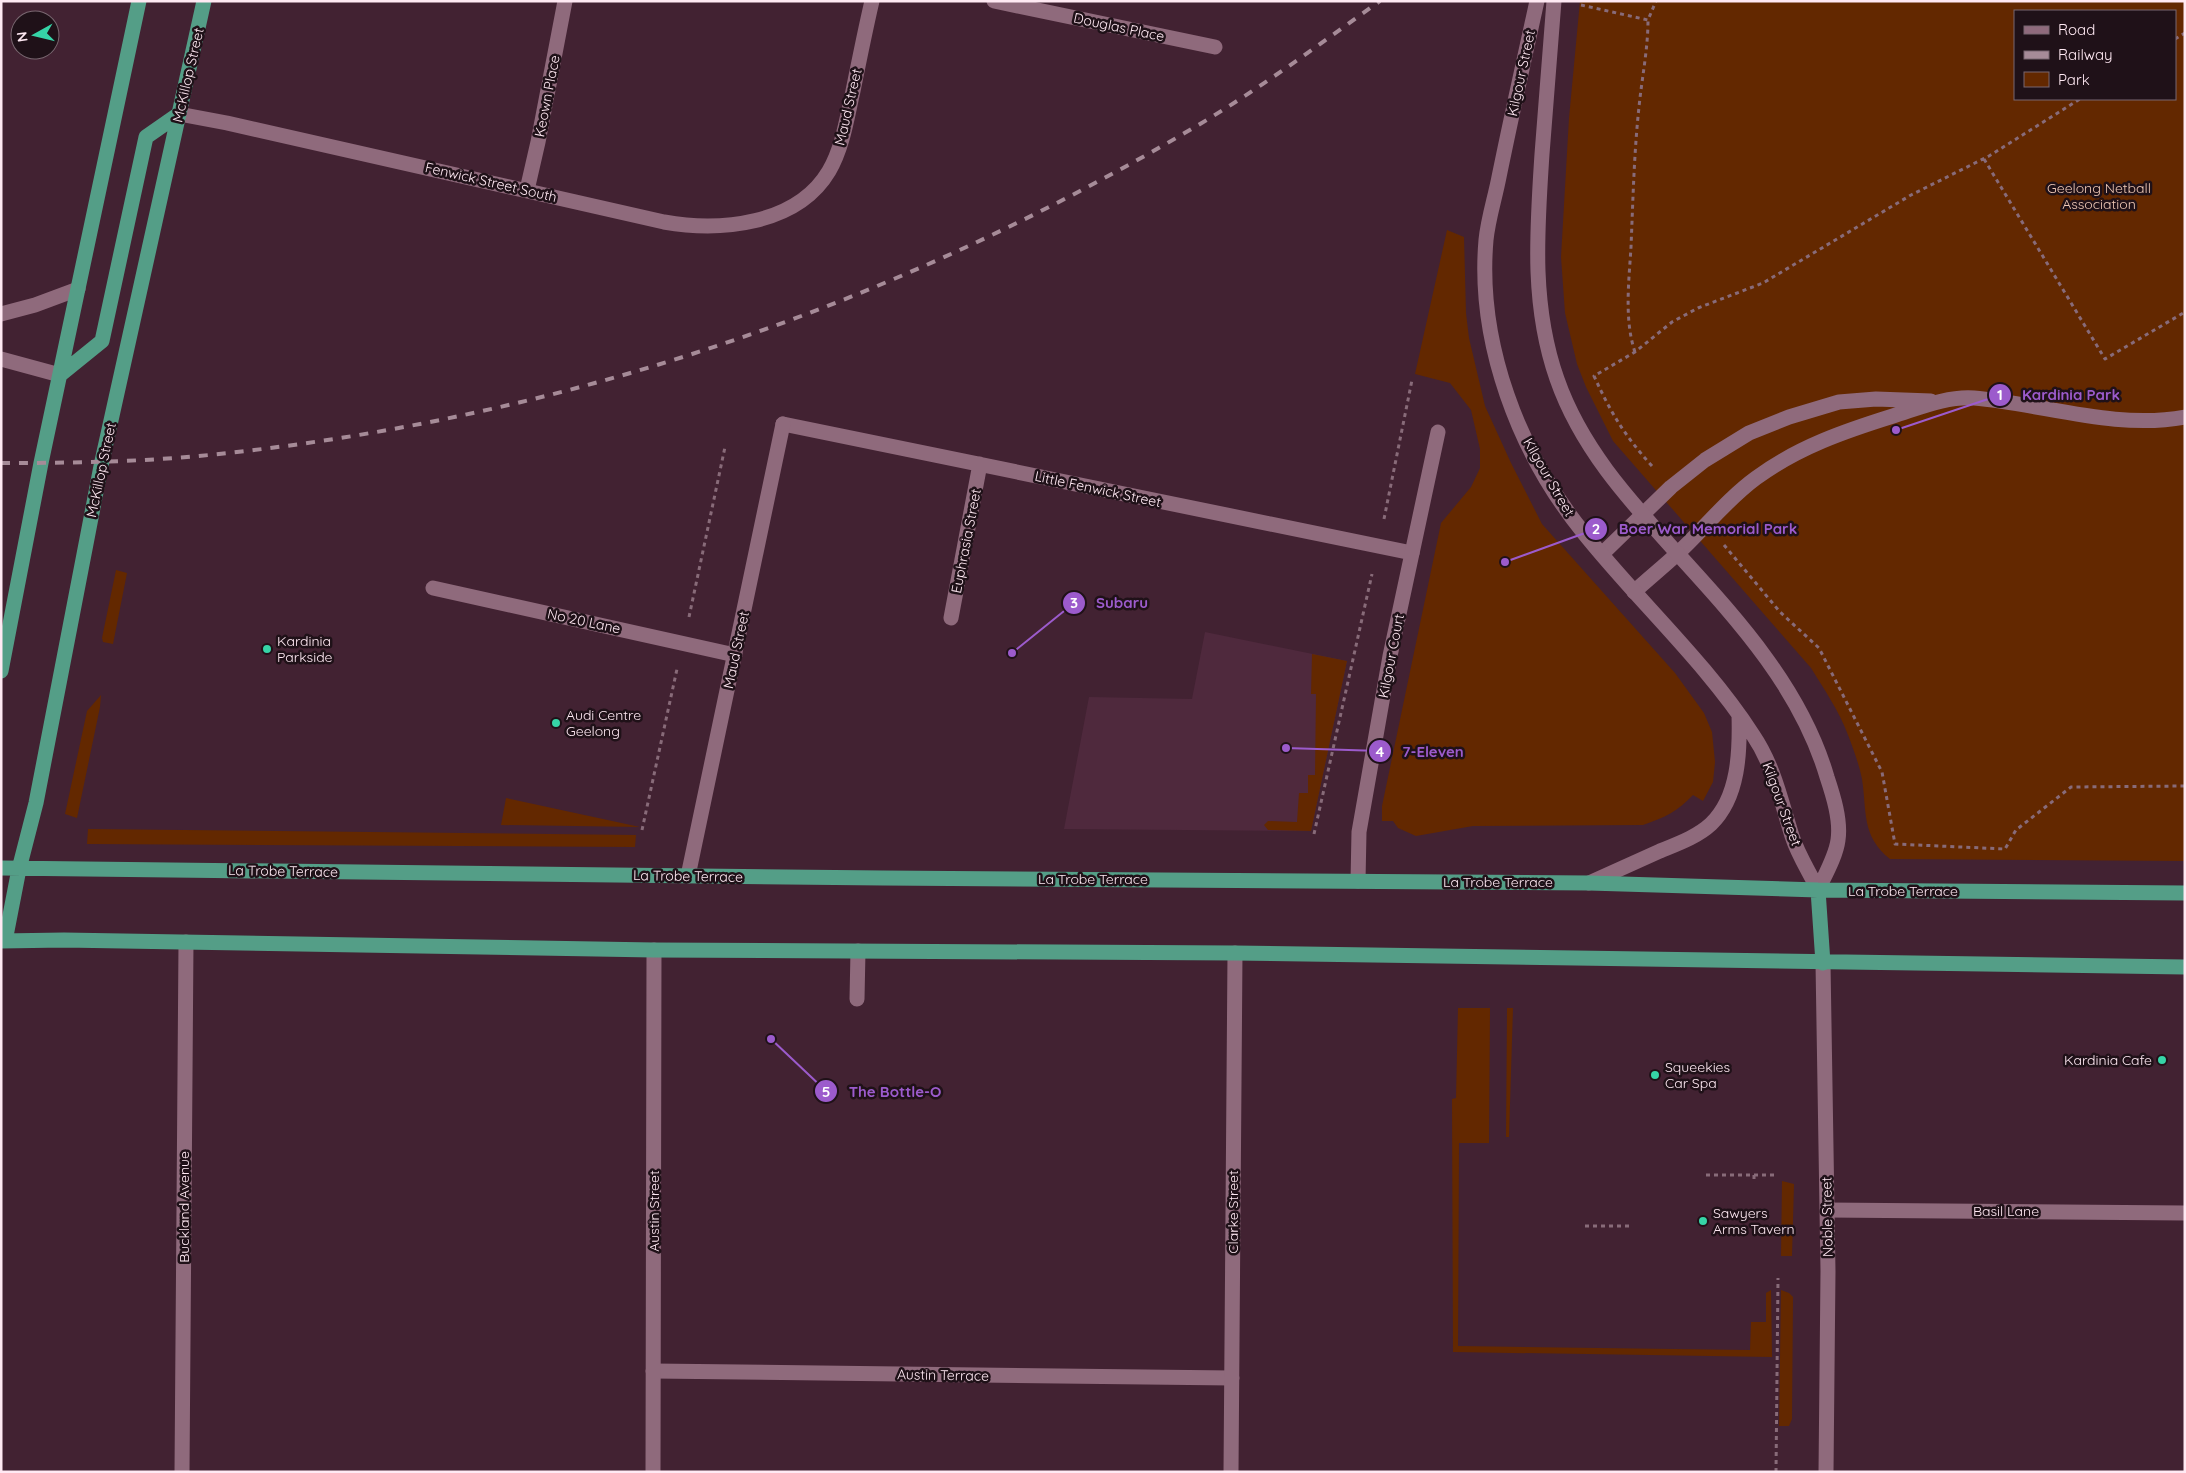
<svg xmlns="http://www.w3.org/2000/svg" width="2186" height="1473" font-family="Quicksand,sans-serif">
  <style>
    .built { fill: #4f293d }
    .green { fill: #632800; fill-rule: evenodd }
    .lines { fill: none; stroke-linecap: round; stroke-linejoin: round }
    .path { stroke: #886b79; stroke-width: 3; stroke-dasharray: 4 4; stroke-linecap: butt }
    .service { stroke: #8f6a7c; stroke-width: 15 }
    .minor { stroke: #8f6a7c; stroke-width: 15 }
    .tertiary { stroke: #8f6a7c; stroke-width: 15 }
    .trunk { stroke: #549e87; stroke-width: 15 }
    .rail { stroke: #a68b98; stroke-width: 4; stroke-dasharray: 9 9; stroke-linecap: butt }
    .poi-dot { fill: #36d4a7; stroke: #1f1118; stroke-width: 2 }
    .labels { text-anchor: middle; stroke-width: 5; stroke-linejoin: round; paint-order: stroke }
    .street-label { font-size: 14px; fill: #ffe9f3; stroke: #1f1118 }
    .park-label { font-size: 14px; fill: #f1cab7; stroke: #1f1118 }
    .poi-label { font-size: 14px; fill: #ffe9f3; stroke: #1f1118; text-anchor: start }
    .leader { fill: none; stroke: #9c5bcc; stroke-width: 2 }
    .callout-dot { fill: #9c5bcc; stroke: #1f1118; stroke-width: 2 }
    .mark-label { font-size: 15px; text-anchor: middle; font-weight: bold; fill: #fff }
    .callout-label { font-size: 15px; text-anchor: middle; font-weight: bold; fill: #9c5bcc; stroke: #1f1118; stroke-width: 5; stroke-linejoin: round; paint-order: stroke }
  </style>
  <rect width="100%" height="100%" fill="#422232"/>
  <!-- built -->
  <path class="built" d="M1205,632L1347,661L1311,831L1064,829L1089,697L1192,699Z"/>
  <!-- green -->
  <path class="green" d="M1580,1H2185V861L1890,859C1861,836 1867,811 1862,779C1859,764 1853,748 1848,735C1839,711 1824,689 1811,668L1613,441L1586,387L1577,364L1565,313L1561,257L1569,118ZM2015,11H2175V99H2015Z
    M1447,230L1464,237L1466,313L1469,338L1485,406L1511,463L1542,524L1675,673L1704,713L1712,732L1715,762L1713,782L1703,801L1693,795C1678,811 1664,818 1643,825L1473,826L1416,836L1398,828L1393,821H1382V806L1441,523L1471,487L1480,468V449L1471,410L1450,383L1415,374Z
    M116,570L127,573L113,644L103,642L102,638Z
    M1312,654L1347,661L1311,831L1268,830L1264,825L1268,821L1297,822L1299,793H1308V775H1315L1316,694H1311Z
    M101,695L100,707L77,818L65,814L87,711Z
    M506,798L640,827L501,825Z
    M88,829L636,835L635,847L87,844Z
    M1458,1008H1490L1489,1143H1459L1458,1346L1750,1350L1751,1322H1766V1293L1771,1290L1772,1357L1453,1352L1452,1099L1456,1098Z
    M1507,1008H1513L1509,1137H1506Z
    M1782,1181L1794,1184L1792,1256H1781Z
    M1781,1290L1789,1293L1793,1297L1792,1419L1789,1426H1779Z"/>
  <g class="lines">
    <!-- path -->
    <path class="path" d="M1581,5L1648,20L1656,1
      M2175,39L2185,33
      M1984,159L2105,359L2185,312
      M1635,352C1624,320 1629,281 1631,247C1633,200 1634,153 1639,107C1642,77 1648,49 1648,20
      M1652,466C1624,435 1611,413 1594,376L1635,352L1672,322L1698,308L1763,283L1911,195L1989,156L2080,99
      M1384,519L1412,380
      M1724,545L1780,612L1819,648L1882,772L1895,844L2005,849L2016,830L2071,787L2185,786
      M689,617L725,447
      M642,830L677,669
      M1314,834L1372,574
      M1706,1175H1778
      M1754,1175V1181
      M1585,1226H1632
      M1776,1472L1778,1278"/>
    <!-- service -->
    <path class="service" d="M994,1L1215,47
      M527,190L538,142L565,1
      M783,424L1412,553
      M1602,554L1671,487L1705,460L1749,433L1789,417L1839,402L1876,399L1931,401
      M433,588L735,655
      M1634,592C1648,579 1663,567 1677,554C1704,529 1726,500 1756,478C1798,447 1845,431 1893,416C1919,408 1947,396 1974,398C2044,404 2115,430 2185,417
      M951,618L980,464
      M857,999L858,951
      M1827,1210L2185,1213
      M653,1371L1232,1378"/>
    <!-- minor -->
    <path class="minor" d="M179,114L227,123L664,222C720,232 797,225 829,171C843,147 847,117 853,91C859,61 865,31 872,1
      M1,314L35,305L78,289
      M1,359L60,375
      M688,876L783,424
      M1358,881L1359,832L1390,656L1438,432
      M182,1472L186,942
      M653,1472L654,950
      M1231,1472L1235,953"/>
    <!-- tertiary -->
    <path class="tertiary" d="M1537,1C1524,60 1511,118 1499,177C1495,198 1488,219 1486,240C1477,343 1519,453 1583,532C1638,601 1705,661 1753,735C1774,766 1781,801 1792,836C1798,855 1810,873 1818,890
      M1554,1C1550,52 1546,103 1542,154C1537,231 1531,305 1557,379C1581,448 1629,500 1677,553C1737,619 1801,688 1827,777C1833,795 1841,820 1838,840C1836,856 1825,875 1818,890
      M1589,883C1613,872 1636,862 1660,851C1677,844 1697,837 1711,824C1739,797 1740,751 1739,715
      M1823,963L1828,1271L1826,1472"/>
    <!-- trunk -->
    <path class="trunk" d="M60,375L102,341L146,137L179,114
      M1,671L41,463L139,1
      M1,868L883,878L1589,883L1818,890L2185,893
      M1818,890L1823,963
      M1,941L64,940L654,950L1235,953L2185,967
      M5,941L19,869L36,803L102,461L204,1"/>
    <!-- rail -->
    <path class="rail" d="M1,463C70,463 140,462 209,455C556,420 883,309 1183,134C1251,95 1316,47 1380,1"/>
  </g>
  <!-- markers -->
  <g class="poi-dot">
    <circle cx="267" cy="649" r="5"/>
    <circle cx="556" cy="723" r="5"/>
    <circle cx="2162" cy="1060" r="5"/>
    <circle cx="1655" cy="1075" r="5"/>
    <circle cx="1703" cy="1221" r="5"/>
  </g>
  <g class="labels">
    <!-- street labels -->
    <g class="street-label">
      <text transform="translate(1119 27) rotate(12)" y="5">Douglas Place</text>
      <text transform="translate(1521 73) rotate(-78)" y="5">Kilgour Street</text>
      <text transform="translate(188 75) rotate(-77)" y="5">McKillop Street</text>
      <text transform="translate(547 96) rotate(-79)" y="5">Keown Place</text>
      <text transform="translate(848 107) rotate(-77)" y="5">Maud Street</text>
      <text transform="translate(491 182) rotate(13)" y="5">Fenwick Street South</text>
      <text transform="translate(101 470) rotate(-78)" y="5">McKillop Street</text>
      <text transform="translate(1549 477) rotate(60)" y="5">Kilgour Street</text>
      <text transform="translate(1098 489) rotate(12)" y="5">Little Fenwick Street</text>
      <text transform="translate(966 541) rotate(-79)" y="5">Euphrasia Street</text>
      <text transform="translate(584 621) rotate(12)" y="5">No 20 Lane</text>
      <text transform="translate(736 650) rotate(-78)" y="5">Maud Street</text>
      <text transform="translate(1391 656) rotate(-79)" y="5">Kilgour Court</text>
      <text transform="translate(1782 804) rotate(70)" y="5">Kilgour Street</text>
      <text transform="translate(283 871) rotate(1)" y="5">La Trobe Terrace</text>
      <text transform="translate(688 876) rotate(1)" y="5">La Trobe Terrace</text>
      <text x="1093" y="884">La Trobe Terrace</text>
      <text x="1498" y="887">La Trobe Terrace</text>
      <text x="1903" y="896">La Trobe Terrace</text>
      <text transform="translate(184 1207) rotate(-90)" y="5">Buckland Avenue</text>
      <text transform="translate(654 1211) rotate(-90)" y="5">Austin Street</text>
      <text x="2006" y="1216">Basil Lane</text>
      <text transform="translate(1233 1212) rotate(-90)" y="5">Clarke Street</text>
      <text transform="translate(1827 1217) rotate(-91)" y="5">Noble Street</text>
      <text transform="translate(943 1375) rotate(1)" y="5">Austin Terrace</text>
    </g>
    <!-- park labels -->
    <g class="park-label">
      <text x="2099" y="193">Geelong Netball<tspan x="2099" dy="16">Association</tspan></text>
    </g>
    <!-- poi labels -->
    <g class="poi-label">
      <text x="277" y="646">Kardinia<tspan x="277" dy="16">Parkside</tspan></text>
      <text x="566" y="720">Audi Centre<tspan x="566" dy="16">Geelong</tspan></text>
      <text x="2152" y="1065" text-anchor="end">Kardinia Cafe</text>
      <text x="1665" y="1072">Squeekies<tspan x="1665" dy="16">Car Spa</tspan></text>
      <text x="1713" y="1218">Sawyers<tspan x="1713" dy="16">Arms Tavern</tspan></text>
    </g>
  </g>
  <!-- callouts -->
  <path class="leader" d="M1896 430L2000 395M1505 562L1596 529M1012 653L1074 603M1286 748L1380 751M771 1039L826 1091"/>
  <g class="callout-dot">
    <circle cx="1896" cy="430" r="5"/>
    <circle cx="1505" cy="562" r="5"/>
    <circle cx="1012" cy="653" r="5"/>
    <circle cx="1286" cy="748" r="5"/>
    <circle cx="771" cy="1039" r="5"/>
    <circle cx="2000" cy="395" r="12"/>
    <circle cx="1596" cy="529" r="12"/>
    <circle cx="1074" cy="603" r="12"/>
    <circle cx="1380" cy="751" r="12"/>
    <circle cx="826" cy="1091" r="12"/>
  </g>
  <g class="mark-label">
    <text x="2000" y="400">1</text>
    <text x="1596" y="534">2</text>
    <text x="1074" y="608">3</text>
    <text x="1380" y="757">4</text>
    <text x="826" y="1097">5</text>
  </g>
  <g class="callout-label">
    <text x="2071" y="400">Kardinia Park</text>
    <text x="1708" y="534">Boer War Memorial Park</text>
    <text x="1122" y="608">Subaru</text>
    <text x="1433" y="757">7-Eleven</text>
    <text x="895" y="1097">The Bottle-O</text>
  </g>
  <!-- border -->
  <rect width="2186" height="1473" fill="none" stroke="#ffe9f3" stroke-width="5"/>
  <!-- legend -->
  <rect x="2014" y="10" width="162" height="90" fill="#1f1118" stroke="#796770"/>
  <rect x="2024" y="26" width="25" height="8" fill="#8f6a7c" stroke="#796770"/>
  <text x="2058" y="35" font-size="15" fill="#ffe9f3">Road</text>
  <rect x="2024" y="51" width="25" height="8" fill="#a68b98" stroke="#796770"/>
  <text x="2058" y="60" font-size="15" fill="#ffe9f3">Railway</text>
  <rect x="2024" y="72" width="25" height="15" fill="#632800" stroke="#796770"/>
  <text x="2058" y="85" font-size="15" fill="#ffe9f3">Park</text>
  <!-- north arrow -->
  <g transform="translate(35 35) rotate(262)"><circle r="24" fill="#1f1118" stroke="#796770"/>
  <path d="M0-4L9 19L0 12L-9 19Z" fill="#36d4a7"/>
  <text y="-8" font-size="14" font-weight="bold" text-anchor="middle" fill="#ffe9f3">N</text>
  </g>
</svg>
